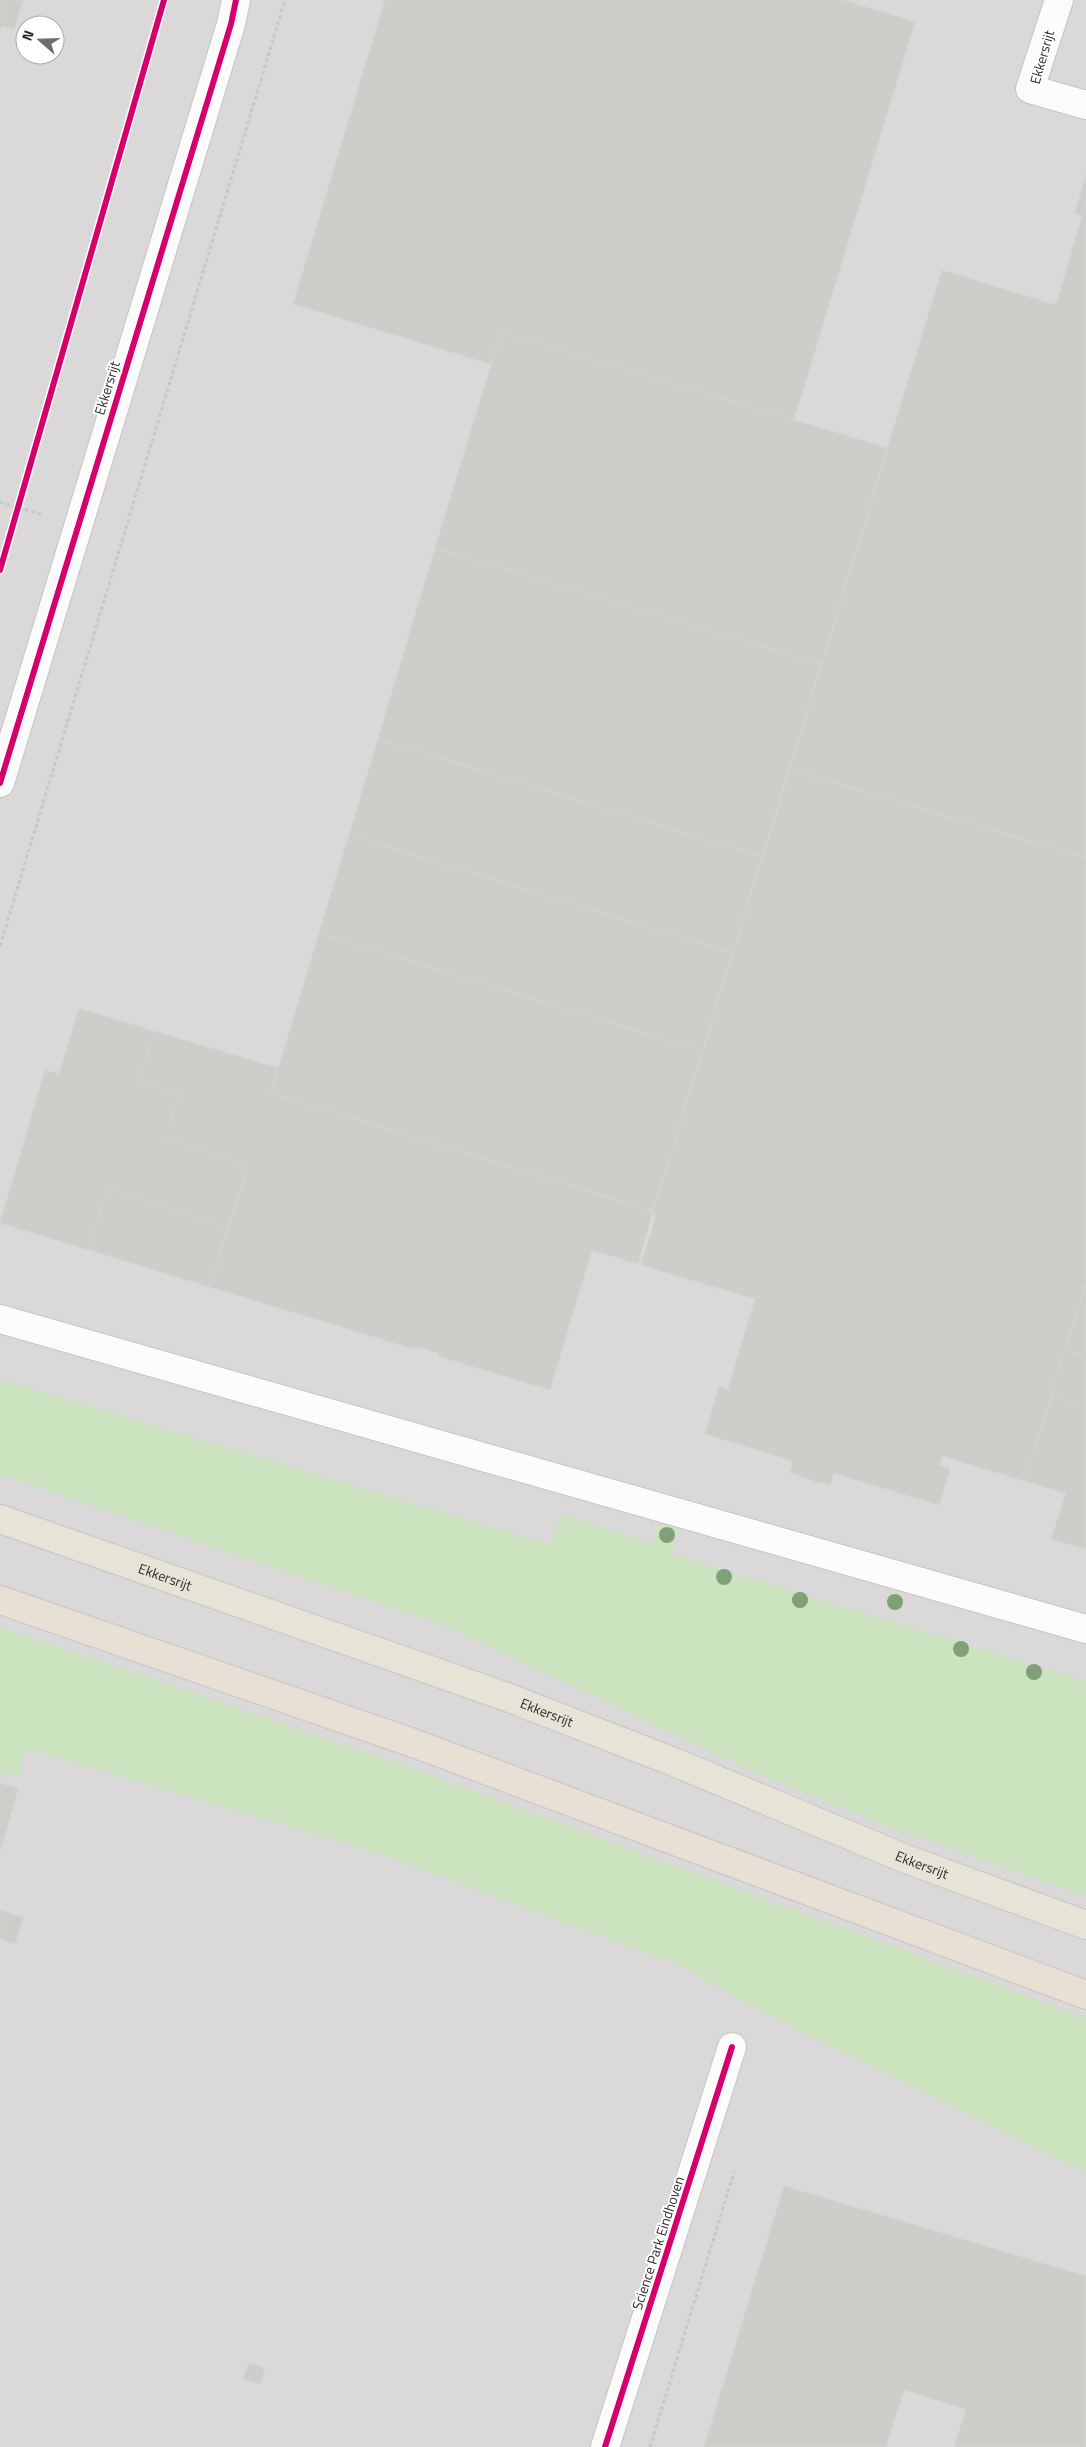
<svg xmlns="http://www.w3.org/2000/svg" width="1086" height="2447" font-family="'Titillium Web',sans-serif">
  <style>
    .industrial { fill: #dbd8da; fill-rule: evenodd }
    .green { fill: #cbe3be }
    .building { fill: #cfcdca; stroke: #d5d3cf }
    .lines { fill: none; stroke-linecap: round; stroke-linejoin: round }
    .minor-casing { stroke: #c4c3c3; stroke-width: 30 }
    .major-casing { stroke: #c6c4c2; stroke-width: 30 }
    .highway-casing { stroke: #c6c4c2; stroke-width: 30 }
    .path { stroke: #c8c8c7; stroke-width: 3; stroke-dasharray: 4 2.5; stroke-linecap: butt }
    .minor { stroke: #fcfbfb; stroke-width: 28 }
    .major { stroke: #e6e4d6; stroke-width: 28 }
    .highway { stroke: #e8dfd5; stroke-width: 28 }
    .cycleway-casing { stroke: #fff; stroke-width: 9 }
    .cycleway { stroke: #d6006c; stroke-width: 6 }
    .tree { fill: #80a077 }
    .labels { text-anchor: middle; stroke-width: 4; stroke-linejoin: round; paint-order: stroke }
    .street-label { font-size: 14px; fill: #2c2c2c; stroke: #fff }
  </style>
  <rect width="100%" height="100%" fill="#eae7e3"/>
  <!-- industrial -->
  <path class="industrial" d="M0,0H1086V2447H0ZM25,25H55V55H25Z"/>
  <!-- green -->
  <path class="green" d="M0,1379L551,1545L562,1514L652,1544L661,1515L681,1520L671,1554L1086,1681V1896L892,1828L759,1774L446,1626L0,1474Z
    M0,1627L390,1760L1086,2018V2172L801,2032L674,1963L375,1852L27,1748L18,1777L0,1772Z"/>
  <!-- building -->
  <path class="building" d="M0,0H23L14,29L2,26L0,32Z
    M385,0H843L915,22L794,420L501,332L491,364L293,304Z
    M1086,174V858L789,769L942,270L1056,305L1082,216L1075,213Z
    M501,332L888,448L822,664L435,548Z
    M435,548L822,664L763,857L378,739Z
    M378,739L763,857L733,953L349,835Z
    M789,769L1086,858V1282L1025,1481L942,1456L939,1465L950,1469L939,1505L834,1473L830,1485L814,1481L813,1483L812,1480L790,1473L793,1461L705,1434L719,1386L728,1389L755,1299L641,1265L656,1215L653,1214V1211Z
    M349,835L733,953L703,1051L319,933Z
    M319,933L703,1051L653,1211L271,1093Z
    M79,1008L154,1031L140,1081L179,1093L166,1139L248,1164L229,1227L107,1189L89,1250L0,1223L45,1070L59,1074Z
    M154,1031L278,1068L271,1093L653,1211L638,1264L592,1250L550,1390L438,1356V1353L415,1347L414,1349L210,1287L248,1164L166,1139L179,1093L140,1081Z
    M107,1189L229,1227L210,1287L89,1250Z
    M1086,1282V1356L1065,1350Z
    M1065,1350L1086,1356V1408L1051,1397Z
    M1051,1397L1086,1408V1549L1051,1539L1066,1493L1025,1481Z
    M0,1783L18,1789L0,1852Z
    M0,1910L23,1917L15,1944L0,1939Z
    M784,2186L1086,2276V2447H954L966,2409L904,2390L886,2447H704Z
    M249,2363L265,2368L260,2384L243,2379Z"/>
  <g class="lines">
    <defs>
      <path id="minor" d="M1059,0L1030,89L1086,105
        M0,783L231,24L236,0
        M0,1319L1086,1629
        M605,2447L732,2047"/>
      <g id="major">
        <path id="s1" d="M0,1519L507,1697L674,1762L906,1859L1086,1925"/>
      </g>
      <path id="highway" d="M0,1600L416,1744L1086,1995"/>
    </defs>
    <!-- minor casing -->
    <use href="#minor" class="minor-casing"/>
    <!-- major casing -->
    <use href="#major" class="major-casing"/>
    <!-- highway casing -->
    <use href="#highway" class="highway-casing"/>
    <!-- path -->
    <path class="path" d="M0,502L43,515
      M0,946L285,0
      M650,2447L734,2172"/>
    <!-- minor -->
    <use href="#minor" class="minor"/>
    <!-- major -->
    <use href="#major" class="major"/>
    <!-- highway -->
    <use href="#highway" class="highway"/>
    <defs>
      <path id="cycleway" d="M0,570L164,0
        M0,783L231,24L236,0
        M605,2447L732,2047"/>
    </defs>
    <!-- cycleway casing -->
    <use href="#cycleway" class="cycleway-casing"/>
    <!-- cycleway -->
    <use href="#cycleway" class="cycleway"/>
  </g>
  <!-- trees -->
  <g class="tree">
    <circle cx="667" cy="1535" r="8"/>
    <circle cx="724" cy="1577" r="8"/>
    <circle cx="800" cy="1600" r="8"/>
    <circle cx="895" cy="1602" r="8"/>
    <circle cx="961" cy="1649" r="8"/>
    <circle cx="1034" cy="1672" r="8"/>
  </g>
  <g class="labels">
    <!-- street labels -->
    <g class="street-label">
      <text transform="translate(1042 57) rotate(-74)" y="5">Ekkersrijt</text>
      <text transform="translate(107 388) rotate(-73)" y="5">Ekkersrijt</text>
      <text dy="5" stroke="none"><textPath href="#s1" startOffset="175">Ekkersrijt</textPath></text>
      <text dy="5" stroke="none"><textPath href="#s1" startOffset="580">Ekkersrijt</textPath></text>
      <text dy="5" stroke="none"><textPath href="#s1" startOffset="985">Ekkersrijt</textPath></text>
      <text transform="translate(658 2243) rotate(-72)" y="5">Science Park Eindhoven</text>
    </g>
  </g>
  <!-- north arrow -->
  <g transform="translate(40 40) rotate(290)"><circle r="24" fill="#ffffff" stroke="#ababab"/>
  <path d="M0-4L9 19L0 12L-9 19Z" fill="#6e6d6c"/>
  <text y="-8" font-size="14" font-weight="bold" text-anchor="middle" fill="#2c2c2c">N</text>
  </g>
</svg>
